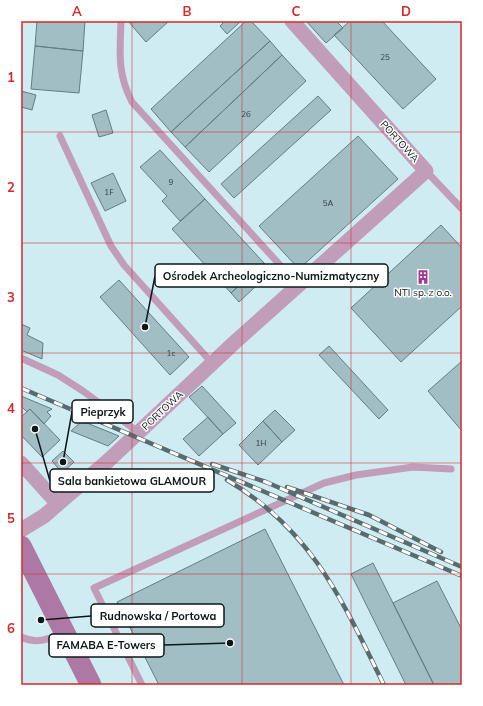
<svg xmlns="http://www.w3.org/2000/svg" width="483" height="706" font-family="Mulish,sans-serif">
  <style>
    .building { fill: #a2bec5; stroke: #627e84 }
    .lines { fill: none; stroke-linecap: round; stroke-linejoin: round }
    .lane { stroke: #c19db9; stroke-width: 7 }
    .street { stroke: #c19db9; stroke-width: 15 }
    .secondary { stroke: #ad78a3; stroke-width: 21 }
    .rail-casing { stroke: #586b6e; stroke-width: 4.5 }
    .rail { stroke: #fff; stroke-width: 3; stroke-dasharray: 9; stroke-linecap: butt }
    .grid { fill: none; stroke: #d62828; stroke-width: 1; stroke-opacity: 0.55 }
    .labels { text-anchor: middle; stroke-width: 3; stroke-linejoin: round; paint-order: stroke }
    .number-label { font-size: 8px; fill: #324144 }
    .street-label { font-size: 10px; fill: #0c1719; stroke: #fff }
    .poi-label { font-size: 10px; fill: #0c1719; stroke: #fff }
    .leader { fill: none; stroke: #0c1719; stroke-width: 1.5 }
    .callout-dot { fill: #0c1719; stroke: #fff; stroke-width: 1.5 }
    .callout { fill: #fff; stroke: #0c1719; stroke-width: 1.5 }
    .callout-label { font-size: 11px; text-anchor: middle; font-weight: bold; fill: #0c1719 }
    .neatline { fill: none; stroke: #d62828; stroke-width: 1.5 }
    .grid-label { font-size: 13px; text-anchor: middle; font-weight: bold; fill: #d62828 }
  </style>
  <rect width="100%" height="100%" fill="#ceecf2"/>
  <!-- building -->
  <path class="building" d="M37,21H85L83,51L35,46Z
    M128,21H169L146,42Z
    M225,21H241L227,34L220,26Z
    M246,21H251L270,41L171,132L151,109Z
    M306,21H336L343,28L326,43Z
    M350,21H382L436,79L403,109L334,35Z
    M270,41L282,55L185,147L171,132Z
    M35,46L83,51L79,93L31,89Z
    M282,55L306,81L209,172L185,147Z
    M21,91L36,95L32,110L21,107Z
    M318,96L331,110L234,198L221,184Z
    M106,110L113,133L99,137L92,115Z
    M358,136L398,179L299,269L259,226Z
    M160,150L205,199L180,221L162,201L167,196L140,167Z
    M113,173L126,201L105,211L91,183Z
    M205,199L264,263L231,293L172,229Z
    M441,225L462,248V306L401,362L351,308Z
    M264,263L271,272L239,302L231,293Z
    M119,280L189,357L170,375L100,297Z
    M21,324L30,328L27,335L43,343L42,359L21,350Z
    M329,346L388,410L379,419L319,355Z
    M462,361V431L428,391Z
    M202,386L236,423L223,434L189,397Z
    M21,396L52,409L47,412L51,416L44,424L30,409L27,412L21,406Z
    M30,409L60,440L42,457L21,435V417Z
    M275,410L295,430L282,442L263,421Z
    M208,417L223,434L199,456L183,439Z
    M82,421L119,436L108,446L71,431Z
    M263,421L282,442L258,465L239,445Z
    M63,451L74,462L62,473L52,461Z
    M265,529L344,685H159L117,602Z
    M373,563L434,685H406L351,574Z
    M437,581L462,630V685H434L393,603Z"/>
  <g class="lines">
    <!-- lane -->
    <path class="lane" d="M121,21C120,53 117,73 132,102L299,286
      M60,136L111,246L124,265L212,363
      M426,171L462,209
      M21,358L58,375L83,391L138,432
      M21,637C36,644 48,640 62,633
      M142,685L94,588L324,483L356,475L413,467L451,469"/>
    <!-- street -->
    <path class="street" d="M21,463L58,504
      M21,530L44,516L109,460L235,342L426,171L292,21"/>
    <!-- secondary -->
    <path class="secondary" d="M21,546L91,685"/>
    <defs>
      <path id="rail" d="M21,388L462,576
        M212,464L266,482L462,567
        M227,480C312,530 342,600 384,685
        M287,487L369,515L441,552"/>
    </defs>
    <!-- rail casing -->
    <use href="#rail" class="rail-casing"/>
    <!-- rail -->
    <use href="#rail" class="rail"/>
  </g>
  <!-- grid -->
  <path class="grid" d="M132,21V685M242,21V685M351,21V685M21,132H462M21,243H462M21,353H462M21,463H462M21,574H462"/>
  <!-- icons -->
  <defs>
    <symbol id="building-bare" viewBox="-9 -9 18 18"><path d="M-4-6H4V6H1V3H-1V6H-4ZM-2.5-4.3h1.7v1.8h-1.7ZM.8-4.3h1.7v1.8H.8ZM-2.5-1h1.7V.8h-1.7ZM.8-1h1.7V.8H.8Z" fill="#a33695" stroke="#fff" stroke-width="2.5" paint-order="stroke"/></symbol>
  </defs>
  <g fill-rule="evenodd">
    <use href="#building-bare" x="413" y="267" width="20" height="20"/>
  </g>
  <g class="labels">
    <!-- number labels -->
    <g class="number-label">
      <text x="385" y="60">25</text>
      <text x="246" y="117">26</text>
      <text x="171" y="185">9</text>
      <text x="109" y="195">1F</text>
      <text x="328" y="206">5A</text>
      <text x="171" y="356">1c</text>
      <text x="261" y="446">1H</text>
    </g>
    <!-- street labels -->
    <g class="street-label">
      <text transform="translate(400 141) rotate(48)" y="4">PORTOWA</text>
      <text transform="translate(162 410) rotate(-43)" y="4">PORTOWA</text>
    </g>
    <!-- poi labels -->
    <g class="poi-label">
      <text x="423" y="296">NTI sp. z o.o.</text>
    </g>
  </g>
  <!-- callouts -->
  <path class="leader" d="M145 327L155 276M63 462L72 412M35 429L50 481M41 620L91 616M230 643L164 645"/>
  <g class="callout-dot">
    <circle cx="145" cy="327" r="4"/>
    <circle cx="63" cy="462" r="4"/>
    <circle cx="35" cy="429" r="4"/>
    <circle cx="41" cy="620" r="4"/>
    <circle cx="230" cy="643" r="4"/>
  </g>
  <g class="callout">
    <rect x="155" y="264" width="233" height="23" rx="4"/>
    <rect x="72" y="400" width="61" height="23" rx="4"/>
    <rect x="50" y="469" width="164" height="23" rx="4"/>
    <rect x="91" y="604" width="133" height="23" rx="4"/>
    <rect x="49" y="634" width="115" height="23" rx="4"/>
  </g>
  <g class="callout-label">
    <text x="271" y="280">Ośrodek Archeologiczno-Numizmatyczny</text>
    <text x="103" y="416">Pieprzyk</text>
    <text x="132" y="485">Sala bankietowa GLAMOUR</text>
    <text x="158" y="620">Rudnowska / Portowa</text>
    <text x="106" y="649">FAMABA E-Towers</text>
  </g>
  <!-- border -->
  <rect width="483" height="706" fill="none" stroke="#ffffff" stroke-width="44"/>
  <rect x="22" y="22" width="439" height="662" class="neatline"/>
  <g class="grid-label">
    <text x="77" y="16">A</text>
    <text x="187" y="16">B</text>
    <text x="296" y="16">C</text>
    <text x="406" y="16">D</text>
    <text x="11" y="82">1</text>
    <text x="11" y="192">2</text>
    <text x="11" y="302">3</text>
    <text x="11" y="413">4</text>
    <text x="11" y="523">5</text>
    <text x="11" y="633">6</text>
  </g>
</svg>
